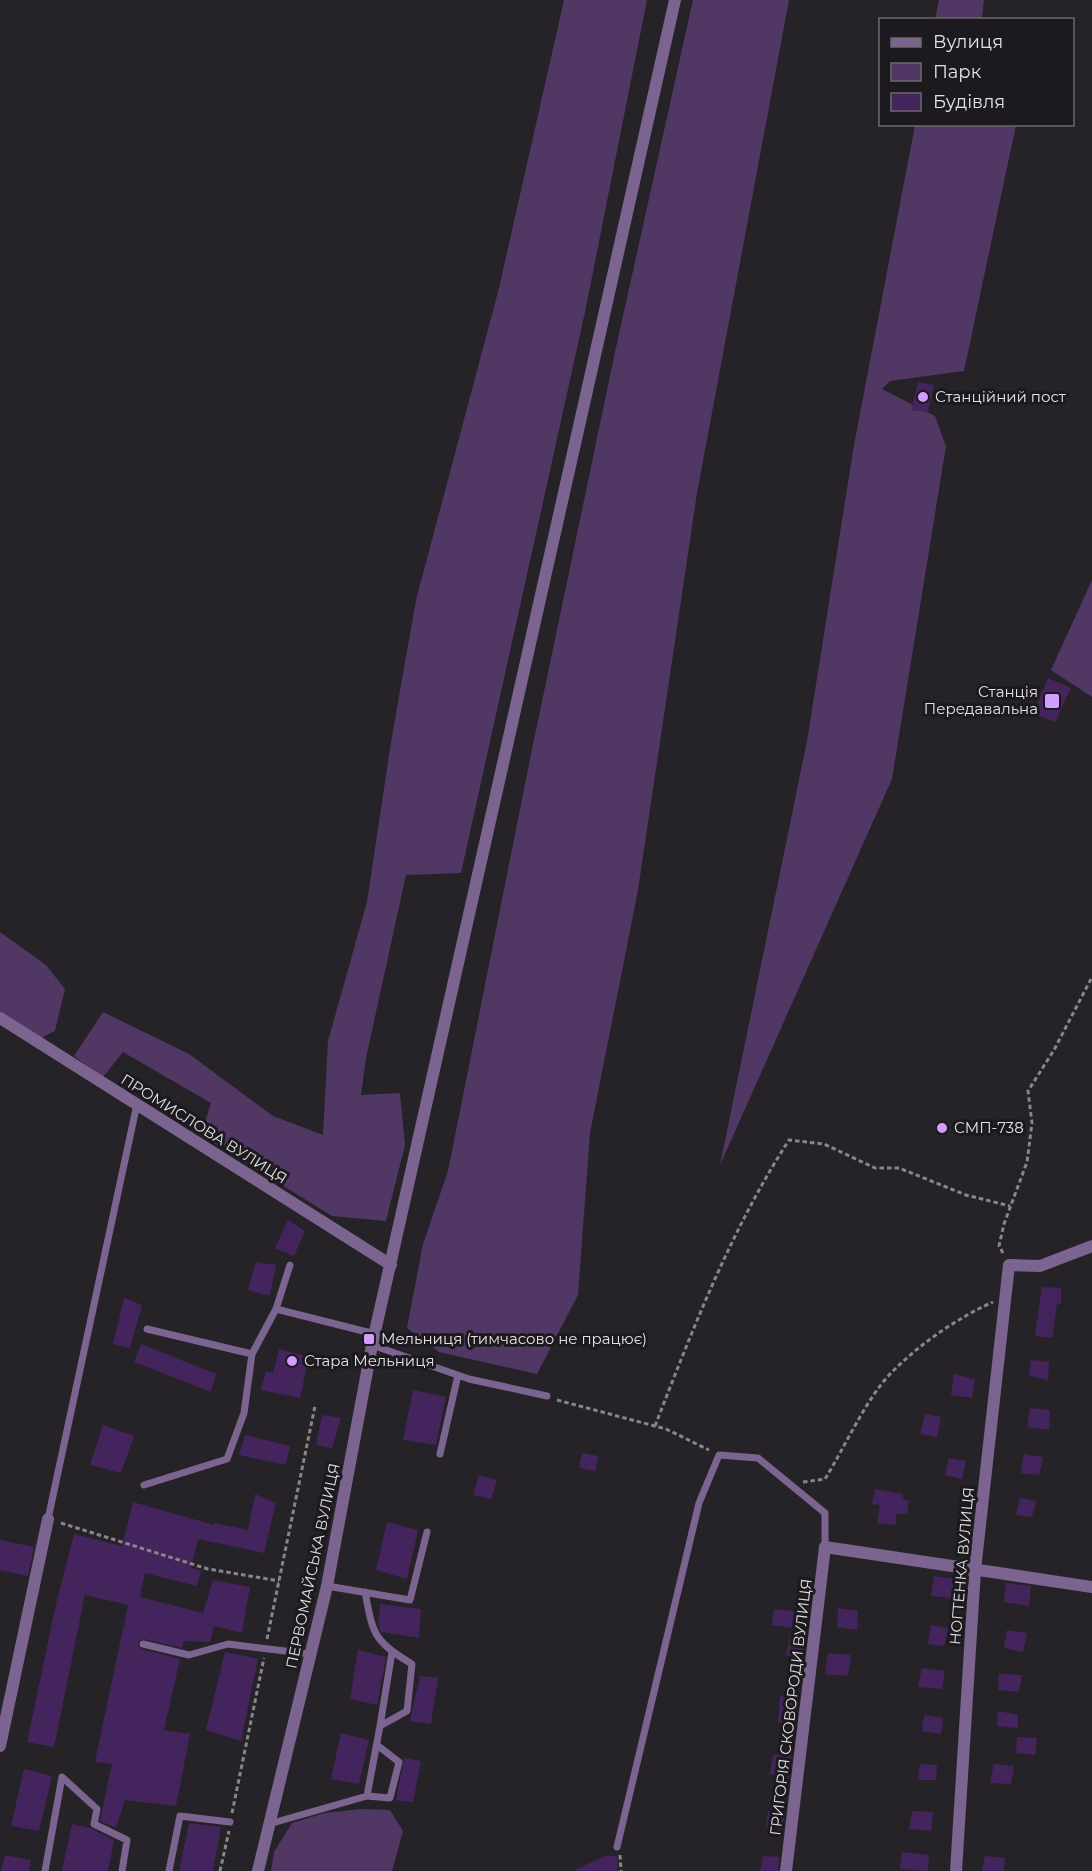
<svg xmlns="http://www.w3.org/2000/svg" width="1092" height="1871" font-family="Montserrat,sans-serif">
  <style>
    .green { fill: #503764 }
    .building { fill: #44245c }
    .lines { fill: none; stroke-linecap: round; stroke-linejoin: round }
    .path { stroke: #89868a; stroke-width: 3; stroke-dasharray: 4.5 3; stroke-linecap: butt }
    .service { stroke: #7b648f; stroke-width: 7 }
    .minor { stroke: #7b648f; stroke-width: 12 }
    .tertiary { stroke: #7b648f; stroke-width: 12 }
    .poi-dot { fill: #d29dfd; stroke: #1c1a1e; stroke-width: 2 }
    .labels { text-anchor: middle; stroke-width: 6; stroke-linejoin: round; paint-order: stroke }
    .poi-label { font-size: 15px; fill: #e3e1e4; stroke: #1c1a1e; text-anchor: start }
    .street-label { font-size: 15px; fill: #e3e1e4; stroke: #1c1a1e }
  </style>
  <rect width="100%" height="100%" fill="#262328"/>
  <!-- green -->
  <path class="green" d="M564,0H647L585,312L461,873L406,875L366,1058L361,1095L400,1093L405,1145L386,1221L332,1216L201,1135L211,1103L123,1052L103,1077L74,1056L103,1012L189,1054L273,1116L323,1135L328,1041L367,902L391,742L416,600L499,288Z
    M693,0H789L697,493L638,890L590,1133L578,1295L537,1374L439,1352L407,1328L423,1244L448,1171L530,759L615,352Z
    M939,0H984L982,19H935Z
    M915,125H1016L964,371L890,381L882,389L935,416L946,446L892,779L720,1165L807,741L854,445Z
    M1092,580V697L1051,670Z
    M0,932L46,965L65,989L55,1031L41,1038L0,1012Z
    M361,1809L390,1810L403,1831L392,1871H271L274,1852L292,1823L325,1813Z"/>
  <!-- building -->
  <path class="building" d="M918,382L934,385L928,412L911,410Z
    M1048,678L1071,688L1055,722L1033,714Z
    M288,1220L305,1231L294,1256L275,1248Z
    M256,1262L276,1265L270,1296L248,1290Z
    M1042,1287L1061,1288V1304H1057L1052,1338L1035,1336Z
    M124,1298L142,1305L130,1348L113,1344Z
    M141,1344L216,1374L211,1392L134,1362Z
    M279,1349L309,1357L300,1398L261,1390L266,1371L273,1373Z
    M1031,1360L1049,1362L1048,1380L1029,1376Z
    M954,1374L975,1379L972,1398L951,1395Z
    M413,1390L446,1397L436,1445L403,1440Z
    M1030,1408L1050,1410L1049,1430L1027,1427Z
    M925,1414L941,1417L937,1437L920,1434Z
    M322,1415L341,1418L332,1448L316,1445Z
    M103,1425L134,1436L121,1473L90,1465Z
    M245,1435L290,1446L286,1465L239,1455Z
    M582,1453L598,1456L595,1471L579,1468Z
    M1024,1454L1043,1457L1039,1475L1021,1473Z
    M949,1458L966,1461L962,1479L945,1475Z
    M479,1475L497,1480L491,1499L473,1495Z
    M875,1489L902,1494L904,1500L909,1501L907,1514H896V1525L877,1523L880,1505L872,1504Z
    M255,1494L276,1503L264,1553L198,1539L191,1568L201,1571L197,1586L145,1573L140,1597L203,1613L213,1580L250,1587L242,1633L214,1626L210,1642L184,1641L182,1648L144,1639L139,1641L138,1646L141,1649L180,1659L164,1730L190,1734L176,1806L125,1800L116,1828L100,1821L112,1764L95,1762L128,1605L85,1595L54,1747L27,1742L56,1604L74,1534L122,1546L133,1502L214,1525L215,1523L248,1530Z
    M1020,1498L1036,1501L1032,1517L1016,1515Z
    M387,1522L418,1530L407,1579L376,1570Z
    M0,1540L34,1547L28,1576L0,1570Z
    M934,1576L955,1579L951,1598L931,1596Z
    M1006,1583L1031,1586L1029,1606L1004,1602Z
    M380,1604L421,1609L419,1638L381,1632L378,1624Z
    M838,1608L858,1611L857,1630L837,1627Z
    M774,1609L794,1611L792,1628L772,1625Z
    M931,1625L948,1628L944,1646L928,1644Z
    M1007,1630L1027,1633L1023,1652L1004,1648Z
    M790,1637L805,1640L801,1658L786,1655Z
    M358,1650L386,1657L377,1705L350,1699Z
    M225,1652L258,1659L241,1741L206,1730Z
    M828,1653L851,1655L848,1676L825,1674Z
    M922,1668L945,1671L942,1689L918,1687Z
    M999,1674L1022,1675L1019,1692L998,1690Z
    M420,1676L438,1678L431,1724L410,1721Z
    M780,1696L798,1699L795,1724L778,1722Z
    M998,1711L1018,1715V1728L997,1726Z
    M924,1715L943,1718L941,1734L922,1731Z
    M341,1733L369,1740L359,1784L331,1779Z
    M1017,1737L1037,1738L1035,1755L1016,1753Z
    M773,1755L791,1756L789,1777L770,1774Z
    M404,1758L421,1761L413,1802L396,1800Z
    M920,1764L937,1765L936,1780H918Z
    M994,1764L1014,1766L1011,1784L990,1783Z
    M24,1769L52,1776L39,1831L11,1826Z
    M768,1811L785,1812L783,1829L766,1827Z
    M912,1811L933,1812L931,1831L909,1829Z
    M189,1823L221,1827L213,1871H179Z
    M72,1824L90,1828L114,1840L108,1871H62Z
    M902,1852L929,1855L928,1871L900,1869Z
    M5,1855L31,1860L29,1871H1Z
    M607,1855L618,1857L617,1871H573Z
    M763,1856L779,1857L778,1871H760Z
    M985,1856L1005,1858L1004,1871H982Z"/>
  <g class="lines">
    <!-- path -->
    <path class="path" d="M1003,1253L999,1246L1004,1224L1027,1162L1032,1123L1028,1091L1054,1050L1092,977
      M557,1400L666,1429L709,1450
      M655,1426C693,1328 732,1228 789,1140L824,1144L875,1168H899L966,1195L1010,1206
      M803,1482L825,1479C845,1447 867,1396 894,1370C921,1343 959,1317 993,1302
      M61,1523L208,1569L279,1581
      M267,1639L315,1406
      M232,1813L264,1658
      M620,1855L621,1871
      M220,1871L229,1831"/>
    <!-- service -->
    <path class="service" d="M276,1309L290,1265
      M147,1329L252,1354
      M372,1345L469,1379L547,1396
      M440,1454L458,1375
      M144,1485L227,1459L244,1413L252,1354L276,1309L375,1334
      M48,1519L137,1104
      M327,1586L410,1600L427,1532
      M143,1644L189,1655L228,1644L310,1654
      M380,1726L392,1652
      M367,1796L390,1798L399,1762L377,1745
      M269,1824L367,1796L380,1726L407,1711L412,1664C373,1641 373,1634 365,1592
      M617,1847L699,1503L719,1455L758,1458L825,1513V1547
      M45,1871L62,1777L97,1809L94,1824L127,1840L122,1871
      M169,1871L180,1816L230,1822"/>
    <!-- minor -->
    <path class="minor" d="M0,1746L48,1519
      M786,1871L825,1547L1092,1587
      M956,1871L975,1570L1009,1265L1040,1266L1092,1246"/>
    <!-- tertiary -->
    <path class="tertiary" d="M0,1018L391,1265
      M258,1871L327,1586L372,1345L675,0"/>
  </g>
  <!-- markers -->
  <g class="poi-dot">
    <circle cx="923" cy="397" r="6"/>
    <rect x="1044" y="693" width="16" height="16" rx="3"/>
    <circle cx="942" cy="1128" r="6"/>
    <rect x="363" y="1333" width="12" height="12" rx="3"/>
    <circle cx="292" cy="1361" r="6"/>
  </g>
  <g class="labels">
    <!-- poi labels -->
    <g class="poi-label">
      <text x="935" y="402">Станційний пост</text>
      <text x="1038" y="697" text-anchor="end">Станція<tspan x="1038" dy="17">Передавальна</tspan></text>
      <text x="954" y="1133">СМП-738</text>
      <text x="381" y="1344">Мельниця (тимчасово не працює)</text>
      <text x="304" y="1366">Стара Мельниця</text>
    </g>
    <!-- street labels -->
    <g class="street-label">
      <text transform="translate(204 1129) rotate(32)" y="5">ПРОМИСЛОВА ВУЛИЦЯ</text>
      <text transform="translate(313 1566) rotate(-78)" y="5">ПЕРВОМАЙСЬКА ВУЛИЦЯ</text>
      <text transform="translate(962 1566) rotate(-85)" y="5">НОГТЕНКА ВУЛИЦЯ</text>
      <text transform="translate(791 1707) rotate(-83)" y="5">ГРИГОРІЯ СКОВОРОДИ ВУЛИЦЯ</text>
    </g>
  </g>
  <!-- legend -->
  <rect x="879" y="18" width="195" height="108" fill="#1c1a1e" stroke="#6c6a6d" stroke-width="1.5"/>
  <rect x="891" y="38" width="30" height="9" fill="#7b648f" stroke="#6c6a6d" stroke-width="1.5"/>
  <text x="933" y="48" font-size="18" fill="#e3e1e4">Вулиця</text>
  <rect x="891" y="63" width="30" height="18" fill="#503764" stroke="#6c6a6d" stroke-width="1.5"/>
  <text x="933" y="78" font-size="18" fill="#e3e1e4">Парк</text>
  <rect x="891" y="93" width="30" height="18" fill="#44245c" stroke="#6c6a6d" stroke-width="1.5"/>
  <text x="933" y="108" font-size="18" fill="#e3e1e4">Будівля</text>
</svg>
